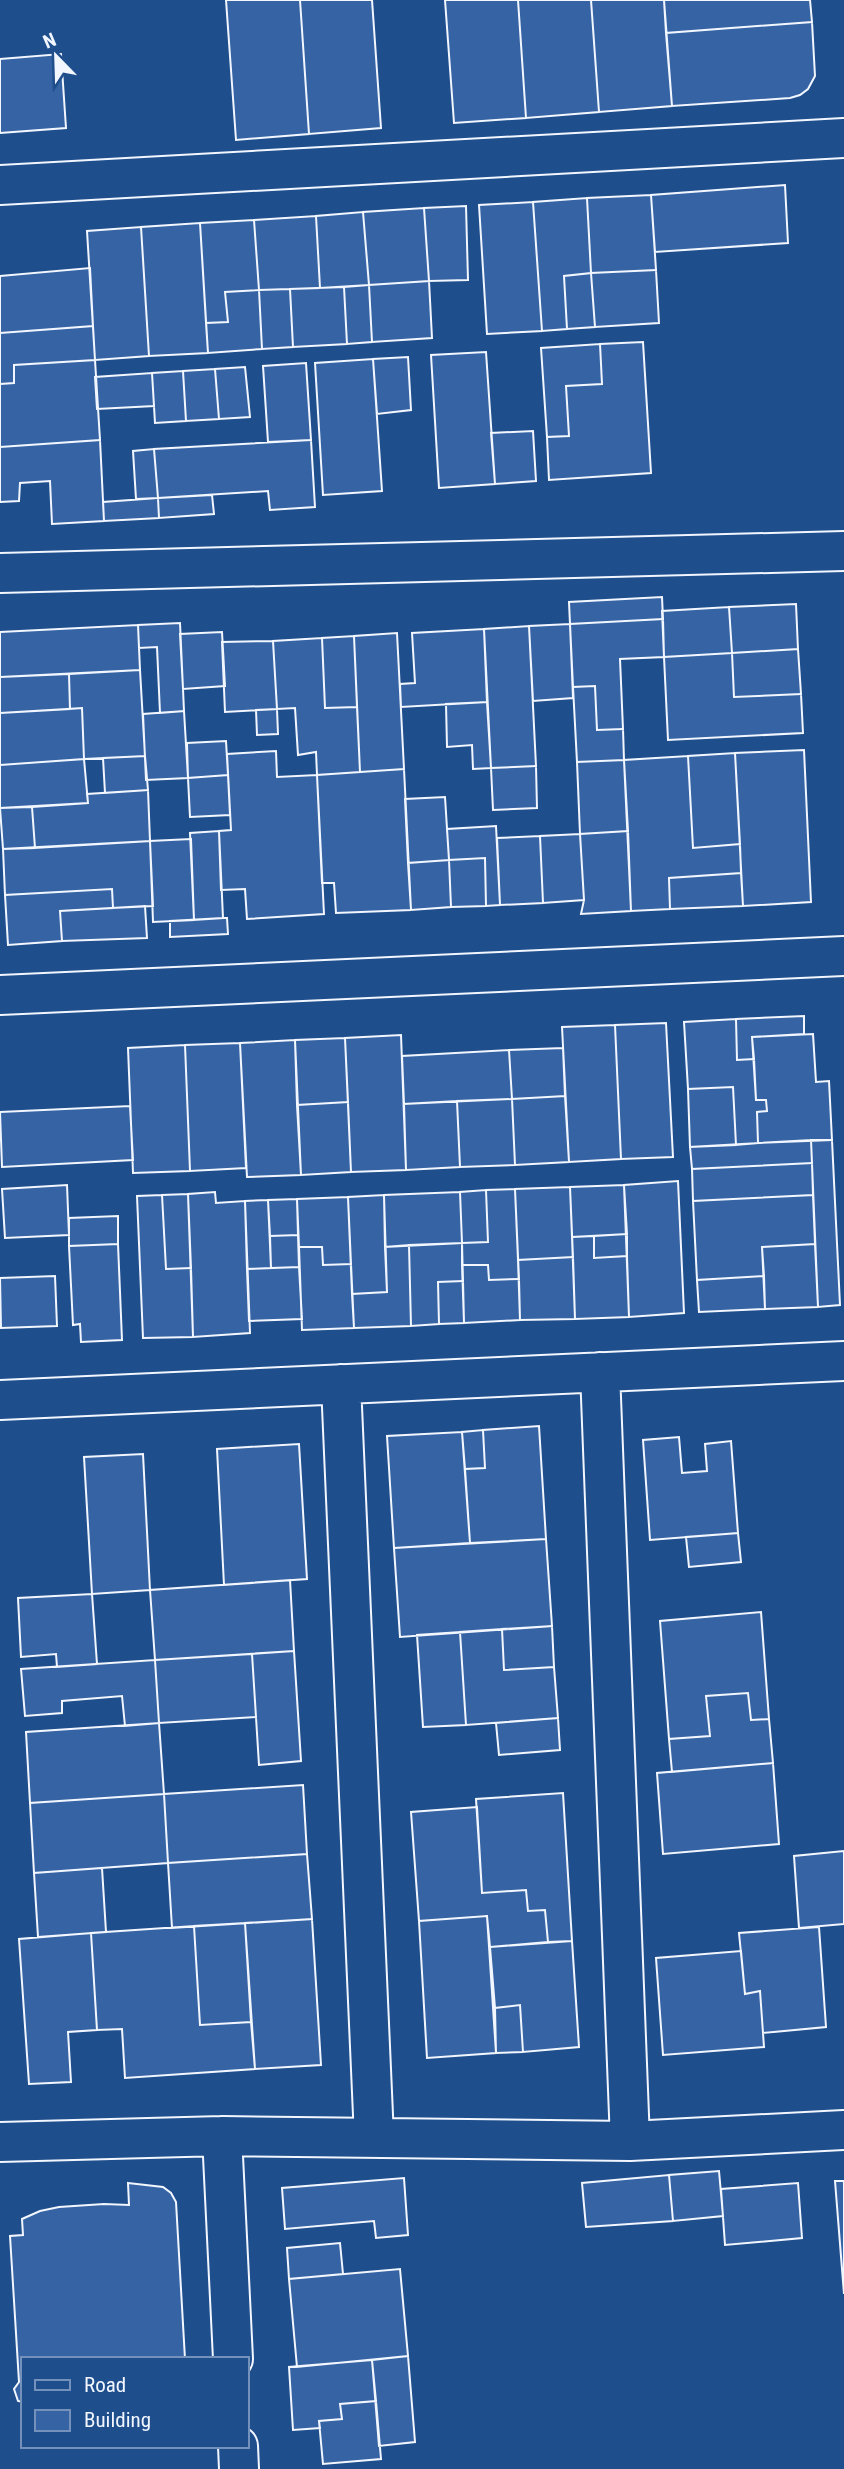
<svg xmlns="http://www.w3.org/2000/svg" width="844" height="2469" font-family="'Roboto Condensed',sans-serif">
  <style>
    .building { fill: #3563a3; stroke: #f2f6ff; stroke-width: 2 }
    .lines { fill: none; stroke-linecap: round; stroke-linejoin: round }
    .minor-casing { stroke: #f2f6ff; stroke-width: 42 }
    .minor { stroke: #1f4e8c; stroke-width: 38 }
  </style>
  <rect width="100%" height="100%" fill="#1f4e8c"/>
  <!-- building -->
  <path class="building" d="M226,0H300L309,134L236,140Z
    M300,0H372L381,128L309,134Z
    M445,0H518L526,118L454,123Z
    M518,0H591L599,112L526,118Z
    M591,0H664L672,106L599,112Z
    M664,0H810L812,22L666,33Z
    M812,22L815,76L808,89L800,95L790,98L672,106L666,33Z
    M61,54L66,128L0,133V59Z
    M785,185L788,243L655,252L651,195Z
    M651,195L656,270L591,273L587,198Z
    M587,198L591,273L564,276L567,329L542,331L533,202Z
    M533,202L542,331L487,334L479,205Z
    M466,206L468,280L429,281L424,208Z
    M424,208L429,281L369,285L363,212Z
    M363,212L369,285L320,288L316,216Z
    M316,216L320,288L259,290L254,220Z
    M254,220L259,290L225,292L228,322L206,323L200,223Z
    M200,223L208,353L149,356L141,227Z
    M141,227L149,356L95,360L87,231Z
    M90,268L93,326L0,333V276Z
    M656,270L659,323L595,327L591,273Z
    M591,273L595,327L567,329L564,276Z
    M429,281L432,338L372,342L369,285Z
    M369,285L372,342L347,344L344,287Z
    M344,287L347,344L293,347L290,289Z
    M290,289L293,347L262,349L259,290Z
    M259,290L262,349L208,353L206,323L228,322L225,292Z
    M93,326L95,360L14,365V383L0,384V333Z
    M643,342L651,473L549,480L547,437L569,436L566,386L602,384L600,344Z
    M600,344L602,384L566,386L569,436L547,437L541,348Z
    M486,352L495,484L439,488L431,355Z
    M408,357L411,410L377,414L373,359Z
    M373,359L382,491L323,495L315,363Z
    M95,360L100,440L0,447V384L14,383V365Z
    M306,363L311,440L268,442L263,366Z
    M245,367L250,417L219,419L215,369Z
    M215,369L219,419L186,421L183,371Z
    M183,371L186,421L155,423L152,373Z
    M152,373L154,406L97,409L95,377Z
    M533,431L536,481L495,484L491,433Z
    M100,440L104,521L52,524L50,481L20,483L19,501L0,502V447Z
    M311,440L315,507L270,510L268,491L158,498L154,449Z
    M154,449L158,498L136,499L133,451Z
    M212,495L214,514L159,518L158,498Z
    M158,498L159,518L104,521L103,502Z
    M662,597L663,619L570,624L569,602Z
    M796,604L798,649L732,653L729,607Z
    M729,607L732,653L664,657L662,611Z
    M663,619L664,657L620,659L623,729L597,730L595,686L573,687L570,624Z
    M180,623L184,711L160,713L157,647L139,648L138,625Z
    M570,624L573,698L533,701L529,626Z
    M138,625L140,670L0,677V632Z
    M529,626L536,766L491,768L484,629Z
    M484,629L487,702L401,707L400,684L415,683L412,633Z
    M222,632L225,686L183,689L180,634Z
    M397,633L404,769L360,772L354,636Z
    M354,636L357,707L325,708L322,638Z
    M322,638L325,708L357,707L360,772L317,775L316,752L298,755L295,708L277,709L273,641Z
    M273,641L277,709L225,712L222,642Z
    M798,649L801,694L734,697L732,653Z
    M732,653L734,697L801,694L803,733L668,740L664,657Z
    M140,670L145,756L84,759L82,708L70,709L69,674Z
    M69,674L70,709L0,713V677Z
    M595,686L597,730L623,729L624,760L577,762L573,687Z
    M487,702L491,768L473,769L472,745L447,747L446,704Z
    M82,708L84,759L0,765V713Z
    M277,709L278,734L257,735L256,710Z
    M184,711L188,778L146,780L143,714Z
    M226,741L228,775L188,778L187,743Z
    M804,750L811,902L743,906L735,753Z
    M276,751L277,777L317,775L324,914L247,919L245,889L221,890L219,831L231,830L227,754Z
    M735,753L740,844L693,848L688,756Z
    M145,756L148,790L105,793L103,758Z
    M688,756L693,848L740,844L741,873L669,878L670,909L631,911L624,760Z
    M84,759L88,803L0,808V765Z
    M624,760L628,831L580,834L577,762Z
    M536,766L537,808L493,810L491,768Z
    M404,769L411,910L336,913L334,883H322L317,775Z
    M228,775L230,815L190,817L188,778Z
    M148,790L150,841L35,848L32,807L88,803L87,794Z
    M445,797L449,860L408,863L405,799Z
    M32,807L35,848L3,849L0,808Z
    M496,826L500,905L486,906L485,858L449,860L447,829Z
    M219,831L223,918L194,920L190,833Z
    M628,831L631,911L581,914L584,900L580,834Z
    M580,834L584,900L543,903L540,836Z
    M540,836L543,903L500,905L497,838Z
    M191,839L194,920L153,922L150,841Z
    M150,841L153,906L113,908L112,889L5,895L3,849Z
    M485,858L486,906L451,907L449,860Z
    M449,860L451,907L411,910L408,863Z
    M741,873L743,906L670,909L669,878Z
    M112,889L113,908L60,911L62,941L8,945L5,895Z
    M145,906L147,938L62,941L60,911Z
    M223,918H227L228,934L170,937V921Z
    M804,1016V1034L752,1037L754,1059L737,1060L736,1019Z
    M736,1019L737,1060L754,1059L756,1100H766L767,1111L757,1112L758,1143L736,1145L733,1087L688,1089L684,1022Z
    M666,1023L673,1157L621,1159L615,1025Z
    M615,1025L621,1159L569,1162L562,1027Z
    M813,1034L816,1082L829,1081L832,1140L758,1143L757,1112L767,1111L766,1100H756L752,1037Z
    M401,1035L406,1170L351,1172L345,1038Z
    M345,1038L348,1102L297,1105L295,1040Z
    M295,1040L301,1175L247,1177L240,1043Z
    M240,1043L246,1168L190,1171L185,1045Z
    M185,1045L190,1171L133,1173L128,1048Z
    M563,1048L565,1096L512,1099L509,1050Z
    M509,1050L512,1099L404,1104L402,1056Z
    M733,1087L736,1145L690,1147L688,1089Z
    M565,1096L569,1162L515,1165L512,1099Z
    M512,1099L515,1165L460,1167L457,1101Z
    M457,1101L460,1167L406,1170L404,1104Z
    M348,1102L351,1172L301,1175L297,1105Z
    M130,1106L133,1160L2,1167L0,1112Z
    M811,1140H832L840,1305L818,1307Z
    M811,1140L812,1163L692,1169L690,1147Z
    M812,1163L813,1195L693,1201L692,1169Z
    M678,1181L684,1313L629,1317L624,1185Z
    M67,1185L69,1235L5,1238L2,1189Z
    M624,1185L627,1234L572,1237L570,1187Z
    M570,1187L573,1257L518,1260L515,1189Z
    M515,1189L519,1279L489,1280L488,1265H462V1243L488,1242L486,1190Z
    M486,1190L488,1242L462,1243L460,1192Z
    M215,1192L216,1203L245,1201L250,1333L193,1337L188,1194Z
    M460,1192L462,1243L385,1247L384,1195Z
    M188,1194L191,1268L166,1269L162,1195Z
    M162,1195L166,1269L191,1268L193,1337L143,1338L137,1196Z
    M384,1195L387,1292L352,1294L348,1197Z
    M813,1195L815,1244L762,1247L764,1276L697,1280L693,1201Z
    M348,1197L351,1264L323,1265L322,1247H299L297,1199Z
    M297,1199L298,1235L270,1236L268,1200Z
    M268,1200L271,1268L247,1269L245,1201Z
    M118,1216V1244L69,1246V1218Z
    M627,1234V1256L594,1258V1236Z
    M298,1235L299,1267L271,1268L270,1236Z
    M594,1236V1258L627,1256L629,1317L575,1319L572,1237Z
    M462,1243L463,1281L438,1282L439,1324L411,1326L409,1245Z
    M118,1244L122,1340L81,1342L80,1324L73,1325L69,1246Z
    M815,1244L818,1307L765,1309L762,1247Z
    M409,1245L411,1326L354,1328L352,1294L387,1292L385,1247Z
    M299,1247H322L323,1265L351,1264L354,1328L302,1330Z
    M573,1257L575,1319L520,1320L518,1260Z
    M462,1265H488L489,1280L519,1279L520,1320L464,1323Z
    M299,1267L302,1319L249,1321L247,1269Z
    M55,1276L57,1326L1,1328L0,1278Z
    M764,1276L765,1309L699,1312L697,1280Z
    M463,1281L464,1323L439,1324L438,1282Z
    M539,1426L546,1539L470,1543L465,1469L485,1468L483,1430Z
    M483,1430L485,1468L465,1469L462,1432Z
    M462,1432L470,1543L394,1548L387,1436Z
    M679,1437L682,1473L707,1471L705,1444L731,1441L738,1533L650,1540L643,1440Z
    M299,1444L307,1579L224,1585L217,1449Z
    M143,1454L150,1590L92,1594L84,1457Z
    M738,1533L741,1562L689,1567L686,1537Z
    M546,1539L552,1626L400,1637L394,1548Z
    M290,1580L294,1651L155,1660L150,1590Z
    M92,1594L97,1664L57,1667L56,1654L21,1657L18,1598Z
    M761,1612L769,1719L751,1720L748,1693L706,1696L710,1736L669,1739L660,1621Z
    M552,1626L554,1667L504,1670L502,1629Z
    M502,1629L504,1670L554,1667L558,1718L466,1725L460,1632Z
    M460,1632L466,1725L423,1727L417,1635Z
    M294,1651L301,1761L259,1765L252,1654Z
    M252,1654L256,1717L159,1723L155,1660Z
    M155,1660L159,1723L125,1726L122,1696L62,1701V1713L25,1716L21,1669Z
    M748,1693L751,1720L769,1719L773,1763L672,1772L669,1739L710,1736L706,1696Z
    M558,1718L560,1750L499,1755L496,1723Z
    M159,1723L164,1794L30,1803L26,1732Z
    M773,1763L779,1844L663,1854L657,1773Z
    M303,1785L307,1854L168,1863L164,1794Z
    M563,1793L572,1941L548,1942L545,1910L528,1911L526,1890L482,1893L476,1799Z
    M164,1794L168,1863L34,1873L30,1803Z
    M477,1807L482,1893L526,1890L528,1911L545,1910L548,1942L490,1947L487,1916L419,1921L411,1812Z
    M844,1851V1924L799,1928L794,1856Z
    M307,1854L312,1919L172,1928L168,1863Z
    M102,1868L106,1932L38,1937L34,1873Z
    M487,1916L496,2053L427,2058L419,1921Z
    M312,1919L321,2065L255,2069L245,1923Z
    M245,1923L251,2022L200,2025L194,1926Z
    M194,1926L200,2025L251,2022L255,2069L125,2078L122,2029L97,2030L91,1933Z
    M819,1927L826,2027L763,2033L760,1991L745,1994L739,1933Z
    M91,1933L97,2030L68,2032L71,2082L29,2084L19,1939Z
    M572,1941L579,2047L523,2052L520,2005L495,2008L490,1947Z
    M741,1951L745,1994L760,1991L764,2047L663,2055L656,1958Z
    M520,2005L523,2052L496,2053L495,2008Z
    M719,2171L723,2216L673,2221L669,2175Z
    M669,2175L673,2221L586,2227L582,2183Z
    M404,2178L408,2235L376,2238L374,2221L285,2229L282,2188Z
    M835,2181H844V2294Z
    M128,2183L163,2187L171,2193L176,2202L185,2359H23V2402L18,2401L14,2389L19,2382L10,2236L23,2235L22,2219L40,2211L59,2207L104,2204L129,2205Z
    M798,2183L802,2238L725,2245L721,2189Z
    M340,2243L343,2274L289,2279L287,2248Z
    M400,2269L408,2356L297,2367L289,2279Z
    M408,2356L415,2442L379,2446L372,2360Z
    M372,2360L376,2401L340,2404L342,2419L319,2421L320,2428L293,2430L289,2367Z
    M376,2401L381,2459L323,2464L319,2421L342,2419L340,2404Z"/>
  <g class="lines">
    <defs>
      <path id="minor" d="M0,185L844,138
        M0,573L844,551
        M0,995L844,956
        M600,1372L630,2141
        M341,1384L374,2138
        M0,1400L844,1361
        M222,2136L233,2359
        M0,2142L222,2136L630,2141L844,2130
        M238,2446L239,2469"/>
    </defs>
    <!-- minor casing -->
    <use href="#minor" class="minor-casing"/>
    <!-- minor -->
    <use href="#minor" class="minor"/>
  </g>
  <!-- legend -->
  <rect x="21" y="2357" width="228" height="91" fill="#1f4e8c" stroke="#7391ba" stroke-width="2"/>
  <rect x="35" y="2380" width="35" height="10" fill="#1f4e8c" stroke="#7391ba" stroke-width="2"/>
  <text x="84" y="2392" font-size="21" fill="#f2f6ff">Road</text>
  <rect x="35" y="2410" width="35" height="21" fill="#3563a3" stroke="#7391ba" stroke-width="2"/>
  <text x="84" y="2427" font-size="21" fill="#f2f6ff">Building</text>
  <!-- north arrow -->
  <g transform="translate(56 56) rotate(337)" stroke="#1f4e8c" stroke-width="5" paint-order="stroke">
  <path d="M0-5L12 26L0 18L-12 26Z" fill="#f2f6ff"/>
  <text y="-10" font-size="19" font-weight="bold" text-anchor="middle" fill="#f2f6ff">N</text>
  </g>
</svg>
